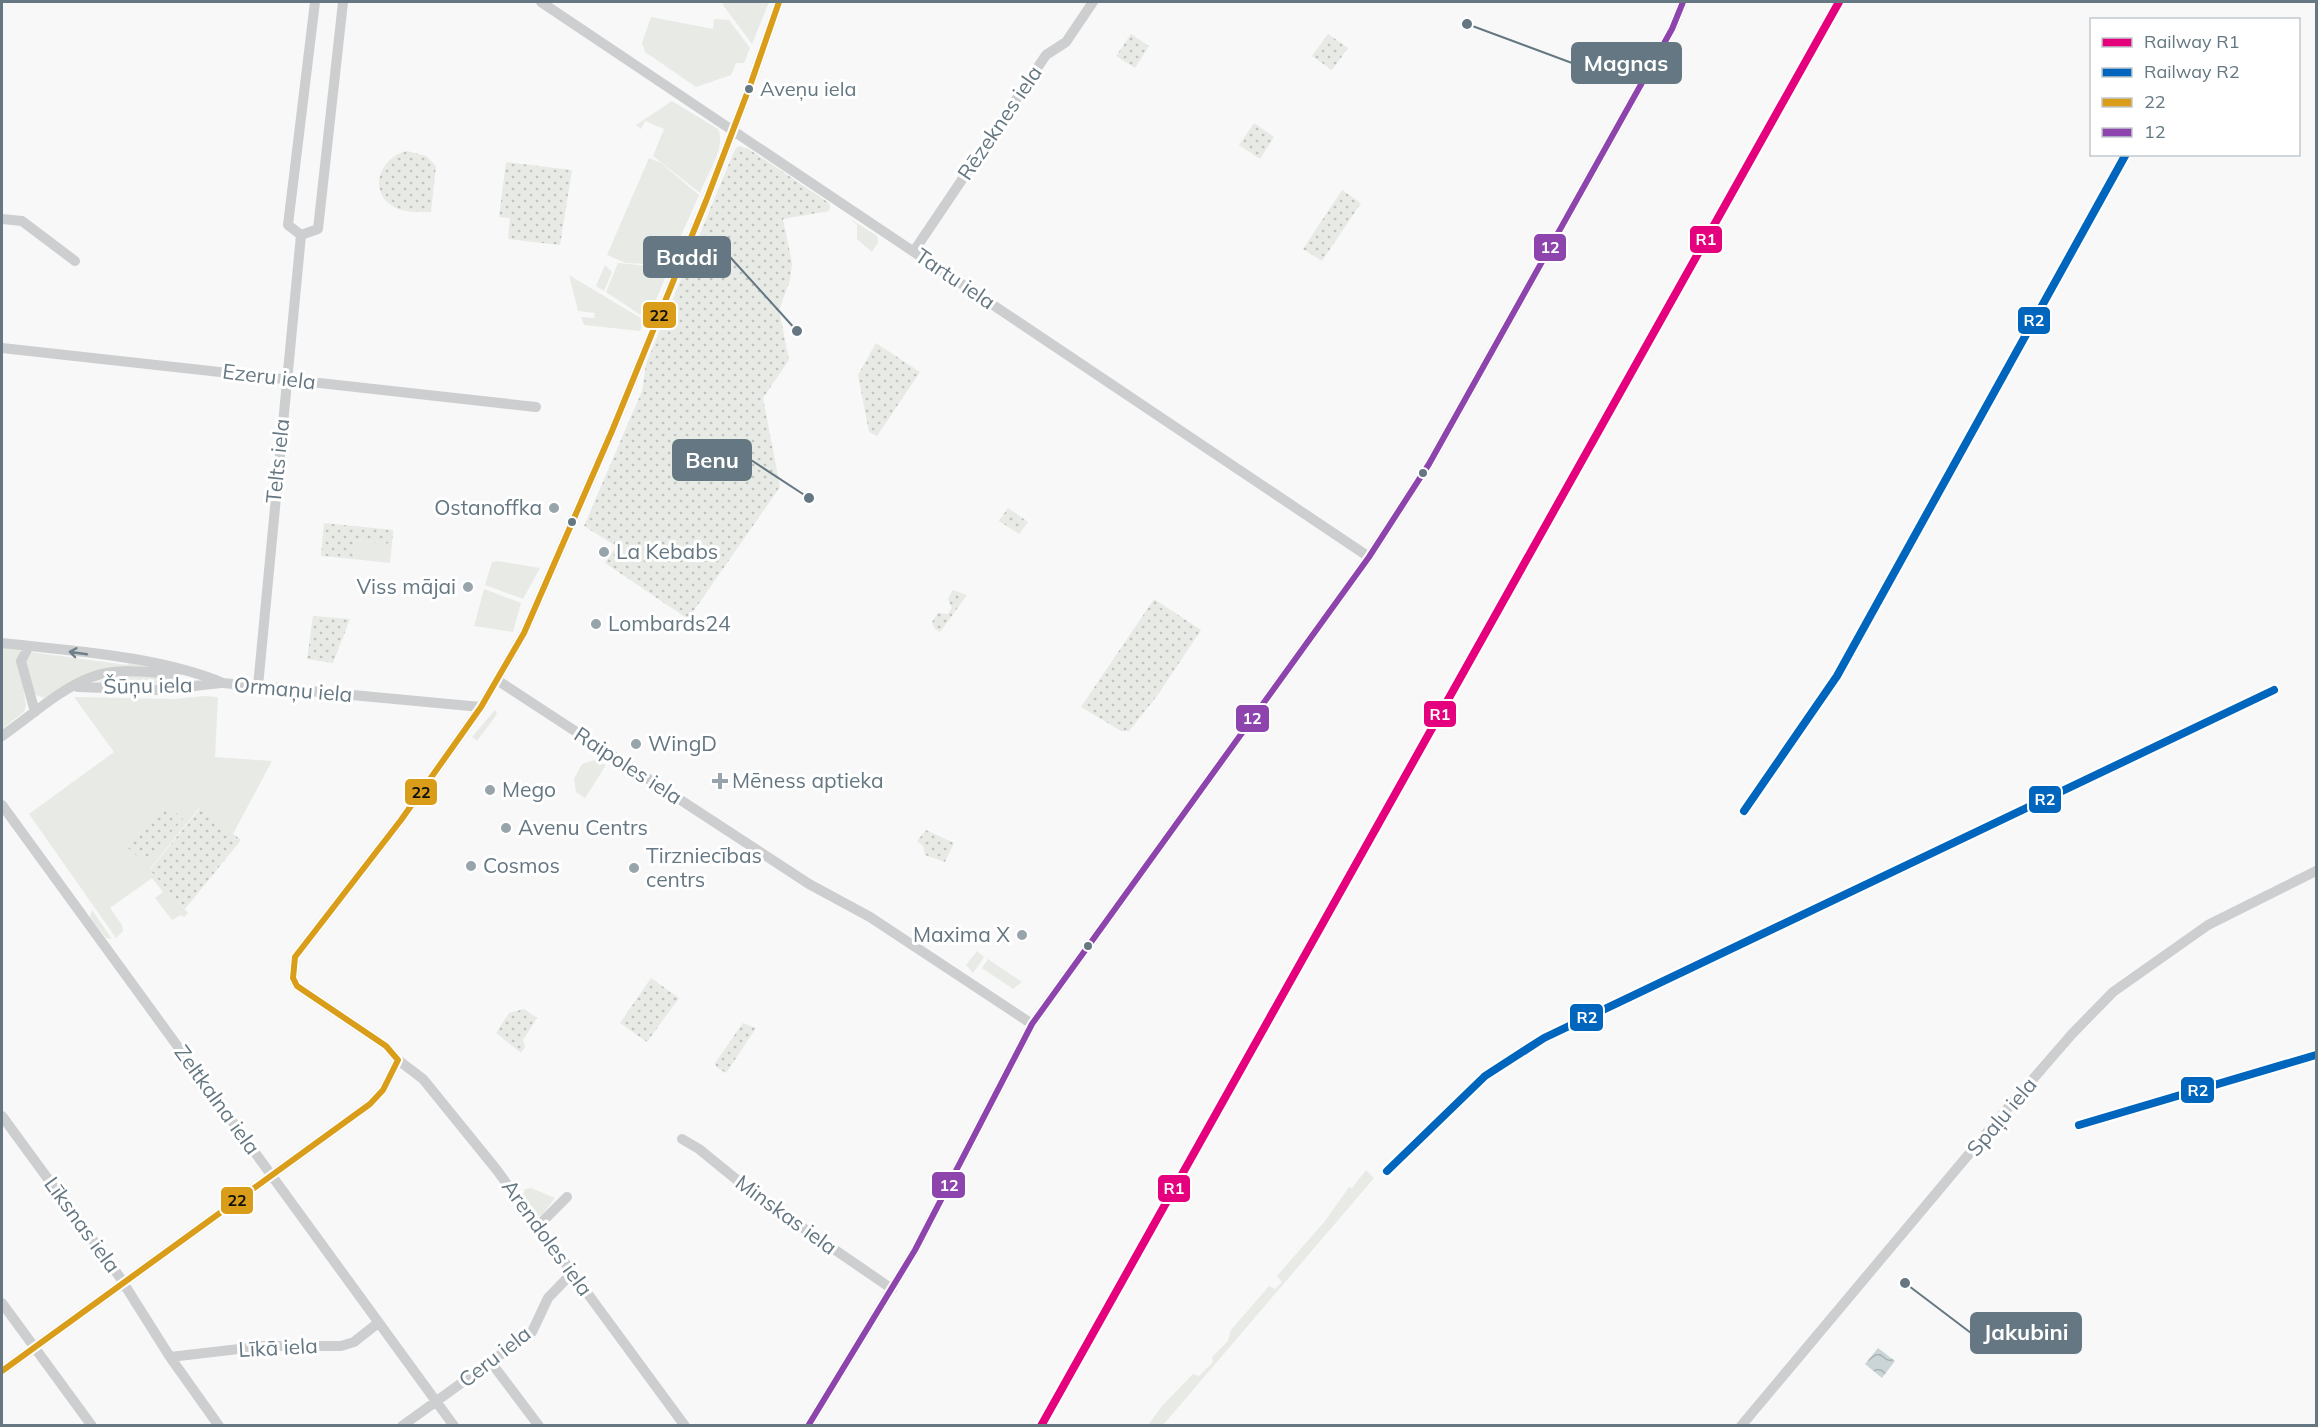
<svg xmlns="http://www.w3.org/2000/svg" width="2318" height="1427" font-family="Mulish,sans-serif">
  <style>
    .green { fill: #e7eae5 }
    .park { fill: url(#park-dots) }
    .water { fill: url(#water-waves) }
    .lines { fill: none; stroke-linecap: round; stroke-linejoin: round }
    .street { stroke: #cdcecf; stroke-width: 10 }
    .bus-1-casing { stroke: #fff; stroke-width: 10 }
    .bus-2-casing { stroke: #fff; stroke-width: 10 }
    .bus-1 { stroke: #da9d1a; stroke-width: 6 }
    .bus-2 { stroke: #8e44ad; stroke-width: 6 }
    .rail-1-casing { stroke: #fff; stroke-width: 12 }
    .rail-2-casing { stroke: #fff; stroke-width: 12 }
    .rail-1 { stroke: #e5007d; stroke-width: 8 }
    .rail-2 { stroke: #0065bd; stroke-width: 8 }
    .oneway { stroke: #6e808a }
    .bus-dot { fill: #647782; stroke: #fff; stroke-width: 2 }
    .poi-dot { fill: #98a4ab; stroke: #fff; stroke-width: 2 }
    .labels { text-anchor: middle; stroke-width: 6; stroke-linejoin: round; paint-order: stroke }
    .bus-label { font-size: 20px; fill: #647782; stroke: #fff; text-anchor: start }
    .street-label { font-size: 21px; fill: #647782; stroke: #fff }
    .poi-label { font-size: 21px; fill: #647782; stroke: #fff; text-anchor: start }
    .leader { fill: none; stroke: #647782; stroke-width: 2 }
    .callout-dot { fill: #647782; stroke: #fff; stroke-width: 2 }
    .callout { fill: #647782; stroke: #647782; stroke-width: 2 }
    .callout-label { font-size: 22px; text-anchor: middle; font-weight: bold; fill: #fff }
    .line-badge { stroke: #fff; stroke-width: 2 }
    .badge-label { font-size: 16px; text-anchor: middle; font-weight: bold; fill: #fff }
    .pale-badge-label { font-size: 16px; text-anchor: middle; font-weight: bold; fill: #111 }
  </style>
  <defs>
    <pattern id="park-dots" width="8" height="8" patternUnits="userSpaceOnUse" patternTransform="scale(1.5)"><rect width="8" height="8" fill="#e7eae5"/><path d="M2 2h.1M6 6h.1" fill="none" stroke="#bfc2bf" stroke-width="1.8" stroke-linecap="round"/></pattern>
    <pattern id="water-waves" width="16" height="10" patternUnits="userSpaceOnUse" patternTransform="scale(1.5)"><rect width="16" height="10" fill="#cbd5d7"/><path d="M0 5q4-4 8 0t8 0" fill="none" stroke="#a8b2b4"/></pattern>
  </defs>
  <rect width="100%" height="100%" fill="#f8f8f8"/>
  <!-- green -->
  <path class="green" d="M723,2H769L752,44L723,5Z
    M651,17L713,29L714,19L729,20L750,48L744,63H736L731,75L696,87L645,52L642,43Z
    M672,101L718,129C727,145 706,177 700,193L653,156L664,129L645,121L641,129L636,125Z
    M649,158L661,163L699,195L668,265L626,263L607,255Z
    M849,218L877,236L878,242L872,252L857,239V225Z
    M618,263L669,268L648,320L606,292Z
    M605,265L612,272L604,291L596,286Z
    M569,275L644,320L640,331L584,325L581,317L594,318L595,313L578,311Z
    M355,540L392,544L390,563L353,559Z
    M498,561L540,568L523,599L485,585L492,562Z
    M484,589L521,603L513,632L474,626Z
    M2,647L21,649L19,655L26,706L24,712L2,729Z
    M31,652L127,665L128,663L162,669C127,667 74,679 44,698L34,694L25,660Z
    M138,675L175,679V682L172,685L93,683L115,676Z
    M204,696L218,697L215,757L272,761L233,834L199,808L150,869L188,913L184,917L181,915L172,920L155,898L163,892L152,878L110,908L122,925L123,931L116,938L29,814L114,752L74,697L175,699Z
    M495,710L497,714L477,741L472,737Z
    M595,760L606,765L585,798L576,792L574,779L582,764Z
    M92,910L112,939L106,938L90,917Z
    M977,951L984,957L973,973L966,965Z
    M988,959L1022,982L1013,989L982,968Z
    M1366,1170L1374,1178L1163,1425H1148L1162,1406L1193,1374L1199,1376L1213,1362L1212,1357L1228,1341L1231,1330L1269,1286L1275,1289L1282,1282L1277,1276L1325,1221L1349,1187L1352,1188Z
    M531,1188L555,1198L542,1215L538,1216L523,1195L525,1189Z"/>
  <!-- park -->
  <path class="park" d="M1131,34L1149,46L1135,68L1116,56Z
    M1328,34L1348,48L1332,70L1312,56Z
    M1254,123L1274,137L1260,159L1239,145Z
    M739,146L749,149L829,203L830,207L829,211L783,219L792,263L790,280L779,310L789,360L763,398L780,487L688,619L605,563L616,546L584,526L642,391L646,364L735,149Z
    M407,151L426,156L436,166L431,212C421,212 408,213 398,209C367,196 377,158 407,151Z
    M506,162L572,170L560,245L508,239L510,218L499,217Z
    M1342,190L1361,203L1322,261L1303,249Z
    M876,343L920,372L877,436L869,432L858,375Z
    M1008,508L1028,522L1019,534L999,521Z
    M324,523L393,530L392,544L355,540L353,559L321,556Z
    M953,590L967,595L940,632L934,628L932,622L938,613L948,614L952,608L948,599Z
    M1154,599L1201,630L1157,696L1129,731H1121L1081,707Z
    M313,616L350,619L333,663L307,659Z
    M166,804L183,819L144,862L128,848Z
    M200,808L241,840L185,909L150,870Z
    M926,830L954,843L945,862L925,855L923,846L917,841Z
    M651,978L679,998L647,1042L620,1023Z
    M524,1009L537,1018L523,1040L525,1047L521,1053L496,1033L509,1013Z
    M743,1023L756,1028L726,1073L716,1067L715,1063Z"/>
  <!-- water -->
  <path class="water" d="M1878,1348L1895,1361L1882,1378L1865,1364Z"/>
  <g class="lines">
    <!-- street -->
    <path class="street" d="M541,2L1369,557
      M2,219L22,221L75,261
      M301,235L318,229L343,2
      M301,235L288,225L315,2
      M914,251L1046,55L1066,42L1093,2
      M2,348L536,407
      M2,643C72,651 158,656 223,683L481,707
      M29,646L21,661L35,712
      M497,680L809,884L870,917L1032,1024
      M258,686L301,235
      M78,687L157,690L221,683
      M2,736C30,717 59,689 92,677C118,667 149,673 176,674
      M2,805L454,1426
      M398,1060L423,1079L496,1169L685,1426
      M2,1116L119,1276L170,1357L219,1426
      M682,1139L699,1149L758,1197L892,1289
      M538,1226L567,1197
      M2,1303L92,1426
      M170,1357L264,1346H341L354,1342L378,1323
      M490,1361L539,1426
      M2,1371L370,1104L383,1090L398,1060L386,1046L297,986L293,978L295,957L401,820L481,707L524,633L612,431L706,201L751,83L779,2
      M402,1426L532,1332L548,1298L572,1273
      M808,1426L915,1250L1032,1024L1369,557L1429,464L1672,29L1683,2
      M1741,1426L2000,1117L2072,1034L2113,992L2208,925L2316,871"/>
    <defs>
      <path id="bus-1" d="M2,1371L370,1104L383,1090L398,1060L386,1046L297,986L293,978L295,957L401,820L481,707L524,633L612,431L706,201L751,83L779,2"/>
      <path id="bus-2" d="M808,1426L915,1250L1032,1024L1369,557L1429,464L1672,29L1683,2"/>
    </defs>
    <!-- bus-1 casing -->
    <use href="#bus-1" class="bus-1-casing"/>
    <!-- bus-2 casing -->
    <use href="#bus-2" class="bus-2-casing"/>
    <!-- bus-1 -->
    <use href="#bus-1" class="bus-1"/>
    <!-- bus-2 -->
    <use href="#bus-2" class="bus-2"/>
    <defs>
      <path id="rail-1" d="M1041,1426L1839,2"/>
      <path id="rail-2" d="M1744,811L1837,676L2126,154
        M2079,1125L2316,1055
        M1387,1171L1485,1076L1544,1038L2274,690"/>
    </defs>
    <!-- rail-1 casing -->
    <use href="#rail-1" class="rail-1-casing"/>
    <!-- rail-2 casing -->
    <use href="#rail-2" class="rail-2-casing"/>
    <!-- rail-1 -->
    <use href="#rail-1" class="rail-1"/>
    <!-- rail-2 -->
    <use href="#rail-2" class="rail-2"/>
  </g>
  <!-- one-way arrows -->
  <defs><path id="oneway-shaft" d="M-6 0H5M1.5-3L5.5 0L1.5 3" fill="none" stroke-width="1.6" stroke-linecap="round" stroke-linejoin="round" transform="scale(1.5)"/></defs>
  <use class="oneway" href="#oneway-shaft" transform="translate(78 653) rotate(-172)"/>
  <!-- markers -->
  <g class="bus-dot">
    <circle cx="749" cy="89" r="5"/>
    <circle cx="1423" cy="473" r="5"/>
    <circle cx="572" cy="522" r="5"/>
    <circle cx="1088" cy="946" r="5"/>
  </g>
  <g class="poi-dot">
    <circle cx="554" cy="508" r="6"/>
    <circle cx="604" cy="552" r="6"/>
    <circle cx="468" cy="587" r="6"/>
    <circle cx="596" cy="624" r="6"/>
    <circle cx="636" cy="744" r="6"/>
    <path d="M717 772h6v6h6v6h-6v6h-6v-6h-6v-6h6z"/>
    <circle cx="490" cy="790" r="6"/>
    <circle cx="506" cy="828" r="6"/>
    <circle cx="471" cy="866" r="6"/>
    <circle cx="634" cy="868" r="6"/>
    <circle cx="1022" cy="935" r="6"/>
  </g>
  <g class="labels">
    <!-- bus labels -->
    <g class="bus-label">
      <text x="760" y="96">Aveņu iela</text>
    </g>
    <!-- street labels -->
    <g class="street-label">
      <text transform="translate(1000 123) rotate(-56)" y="7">Rēzeknes iela</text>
      <text transform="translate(955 279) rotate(34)" y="7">Tartu iela</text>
      <text transform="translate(269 377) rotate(7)" y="7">Ezeru iela</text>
      <text transform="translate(278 461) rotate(-84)" y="7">Telts iela</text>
      <text transform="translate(148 686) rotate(-1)" y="7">Šūņu iela</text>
      <text transform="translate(293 690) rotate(5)" y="7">Ormaņu iela</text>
      <text transform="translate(628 766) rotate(33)" y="7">Raipoles iela</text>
      <text transform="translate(217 1100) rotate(54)" y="7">Zeltkalna iela</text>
      <text transform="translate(2002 1117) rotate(-50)" y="7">Spaļu iela</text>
      <text transform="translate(786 1215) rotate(36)" y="7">Minskas iela</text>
      <text transform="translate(82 1225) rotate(54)" y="7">Līksnas iela</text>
      <text transform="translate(547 1238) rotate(54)" y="7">Arendoles iela</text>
      <text transform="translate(278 1348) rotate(-3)" y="7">Līkā iela</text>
      <text transform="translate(495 1357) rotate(-38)" y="7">Ceru iela</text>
    </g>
    <!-- poi labels -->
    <g class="poi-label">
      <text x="542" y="515" text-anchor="end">Ostanoffka</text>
      <text x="616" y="559">La Kebabs</text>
      <text x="456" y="594" text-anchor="end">Viss mājai</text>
      <text x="608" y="631">Lombards24</text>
      <text x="648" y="751">WingD</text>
      <text x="732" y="788">Mēness aptieka</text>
      <text x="502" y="797">Mego</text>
      <text x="518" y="835">Avenu Centrs</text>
      <text x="646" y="863">Tirzniecības<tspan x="646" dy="24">centrs</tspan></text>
      <text x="483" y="873">Cosmos</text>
      <text x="1010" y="942" text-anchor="end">Maxima X</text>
    </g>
  </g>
  <!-- callouts -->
  <path class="leader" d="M1467 24L1572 63M797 331L730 257M809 498L751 460M1905 1283L1971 1333"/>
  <g class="callout-dot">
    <circle cx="1467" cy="24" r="6"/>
    <circle cx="797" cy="331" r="6"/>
    <circle cx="809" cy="498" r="6"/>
    <circle cx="1905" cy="1283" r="6"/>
  </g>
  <g class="callout">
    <rect x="1572" y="43" width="109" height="40" rx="6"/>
    <rect x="644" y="237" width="86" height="40" rx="6"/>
    <rect x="673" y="440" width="78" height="40" rx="6"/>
    <rect x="1971" y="1313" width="110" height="40" rx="6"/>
  </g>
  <g class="callout-label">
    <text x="1626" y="71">Magnas</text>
    <text x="687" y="265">Baddi</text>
    <text x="712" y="468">Benu</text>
    <text x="2026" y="1340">Jakubini</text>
  </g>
  <g class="line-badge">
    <rect x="1689" y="225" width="34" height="29" rx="6" fill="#e5007d"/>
    <rect x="1533" y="233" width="34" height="29" rx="6" fill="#8e44ad"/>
    <rect x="642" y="301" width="35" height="28" rx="6" fill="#da9d1a"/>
    <rect x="2017" y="306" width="34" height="29" rx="6" fill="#0065bd"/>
    <rect x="1423" y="700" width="34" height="28" rx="6" fill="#e5007d"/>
    <rect x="1235" y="704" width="35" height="29" rx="6" fill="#8e44ad"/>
    <rect x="404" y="778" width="34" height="28" rx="6" fill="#da9d1a"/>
    <rect x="2028" y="785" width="34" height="29" rx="6" fill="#0065bd"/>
    <rect x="1569" y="1003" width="35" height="29" rx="6" fill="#0065bd"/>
    <rect x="2180" y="1076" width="35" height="28" rx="6" fill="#0065bd"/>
    <rect x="931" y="1171" width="35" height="28" rx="6" fill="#8e44ad"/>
    <rect x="1157" y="1174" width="34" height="29" rx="6" fill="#e5007d"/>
    <rect x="220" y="1186" width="34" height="29" rx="6" fill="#da9d1a"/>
  </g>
  <g class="badge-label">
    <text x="1706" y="245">R1</text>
    <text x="1550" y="253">12</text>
    <text x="2034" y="326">R2</text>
    <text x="1440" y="720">R1</text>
    <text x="1252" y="724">12</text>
    <text x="2045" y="805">R2</text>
    <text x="1587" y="1023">R2</text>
    <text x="2198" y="1096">R2</text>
    <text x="949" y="1191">12</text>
    <text x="1174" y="1194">R1</text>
  </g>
  <g class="pale-badge-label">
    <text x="659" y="321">22</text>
    <text x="421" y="798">22</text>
    <text x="237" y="1206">22</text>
  </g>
  <!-- border -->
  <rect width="2318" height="1427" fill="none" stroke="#647782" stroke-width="6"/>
  <!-- legend -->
  <rect x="2090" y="18" width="210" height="138" fill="#ffffff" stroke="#c1c9cd" stroke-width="1.5"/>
  <rect x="2102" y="38" width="30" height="9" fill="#e5007d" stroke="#c1c9cd" stroke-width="1.5"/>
  <text x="2144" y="48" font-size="18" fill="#647782">Railway R1</text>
  <rect x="2102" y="68" width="30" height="9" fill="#0065bd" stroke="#c1c9cd" stroke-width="1.5"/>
  <text x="2144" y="78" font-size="18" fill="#647782">Railway R2</text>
  <rect x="2102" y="98" width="30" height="9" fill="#da9d1a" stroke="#c1c9cd" stroke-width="1.5"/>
  <text x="2144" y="108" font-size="18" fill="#647782">22</text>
  <rect x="2102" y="128" width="30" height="9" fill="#8e44ad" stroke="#c1c9cd" stroke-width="1.5"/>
  <text x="2144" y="138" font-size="18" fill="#647782">12</text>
</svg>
